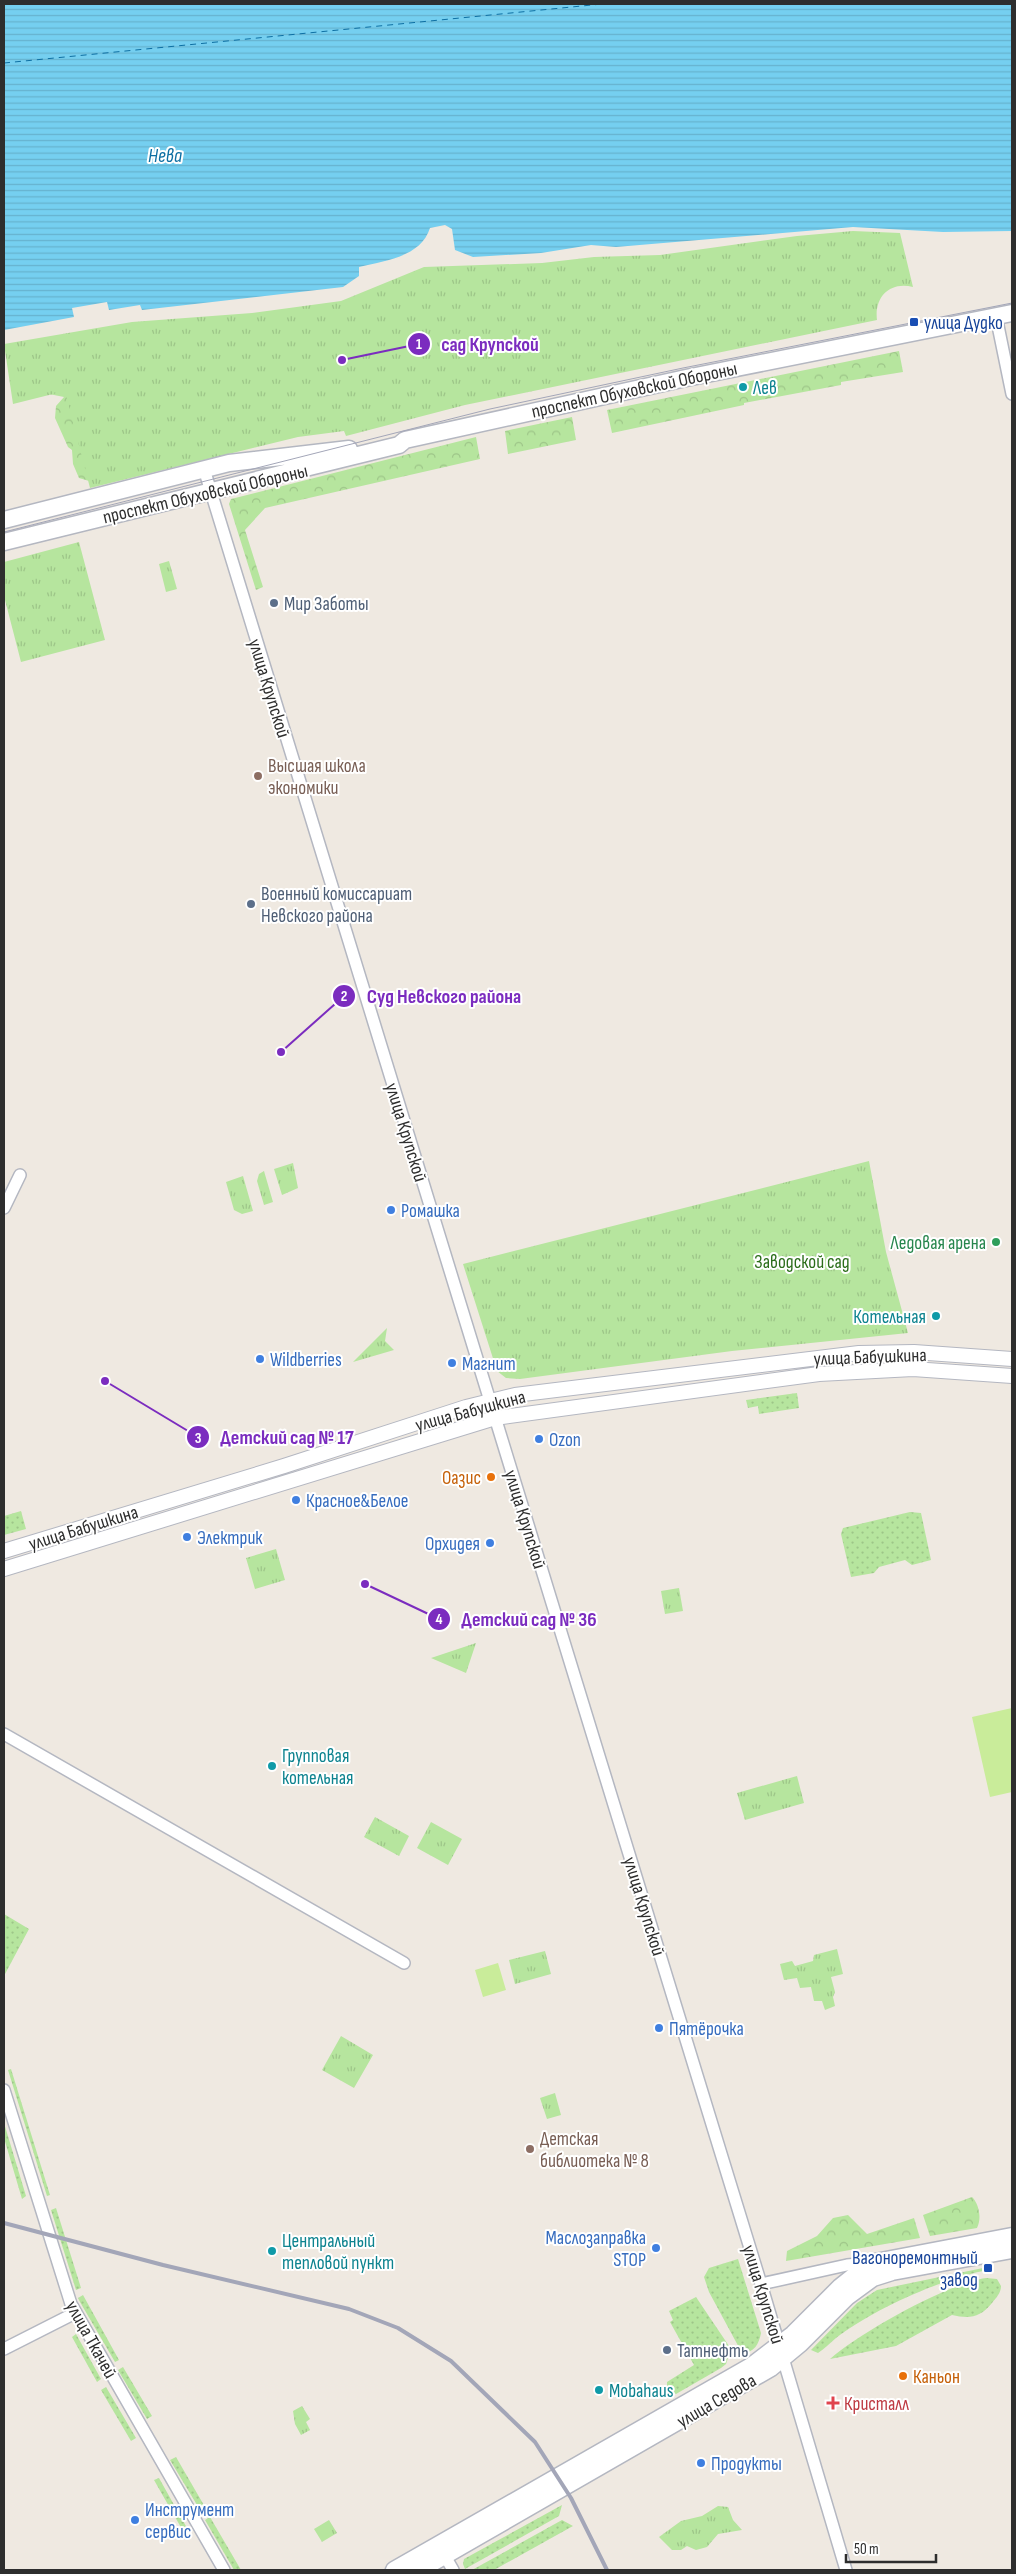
<svg xmlns="http://www.w3.org/2000/svg" width="1016" height="2574" font-family="'Sofia Sans Condensed',sans-serif">
  <style>
    .grass { fill: url(#grass-dots) }
    .forest { fill: url(#forest-crowns) }
    .park { fill: url(#park-tufts) }
    .pitch { fill: #c9ec9a }
    .water { fill: url(#water-rules) }
    .lines { fill: none; stroke-linecap: round; stroke-linejoin: round }
    .ferry { stroke: #0d6fa3; stroke-width: 1; stroke-dasharray: 6 5; stroke-linecap: butt }
    .minor-casing { stroke: #b4b7c1; stroke-width: 14 }
    .tertiary-casing { stroke: #b4b7c1; stroke-width: 16 }
    .secondary-casing { stroke: #b4b7c1; stroke-width: 19 }
    .minor { stroke: #fff; stroke-width: 11 }
    .tertiary { stroke: #fff; stroke-width: 14 }
    .secondary { stroke: #fff; stroke-width: 16 }
    .tram { stroke: #a3a6b8; stroke-width: 1 }
    .rail { stroke: #a3a6b8; stroke-width: 4 }
    .transit-dot { fill: #1a4fb4; stroke: #fff; stroke-width: 2 }
    .culture-dot { fill: #0f9aa8; stroke: #fff; stroke-width: 2 }
    .service-dot { fill: #5c6f8a; stroke: #fff; stroke-width: 2 }
    .education-dot { fill: #8d6e63; stroke: #fff; stroke-width: 2 }
    .shop-dot { fill: #3f7fe0; stroke: #fff; stroke-width: 2 }
    .leisure-dot { fill: #2e9e5b; stroke: #fff; stroke-width: 2 }
    .food-dot { fill: #e8710a; stroke: #fff; stroke-width: 2 }
    .health-dot { fill: #e0444e; stroke: #fff; stroke-width: 2 }
    .labels { text-anchor: middle; stroke-width: 4; stroke-linejoin: round; paint-order: stroke }
    .transit-label { font-size: 19px; fill: #164399; stroke: #fff; text-anchor: start }
    .culture-label { font-size: 19px; fill: #0d838f; stroke: #fff; text-anchor: start }
    .street-label { font-size: 19px; fill: #2e2e2e; stroke: #fff }
    .service-label { font-size: 19px; fill: #4e5e75; stroke: #fff; text-anchor: start }
    .education-label { font-size: 19px; fill: #785e54; stroke: #fff; text-anchor: start }
    .shop-label { font-size: 19px; fill: #366cbe; stroke: #fff; text-anchor: start }
    .leisure-label { font-size: 19px; fill: #27864d; stroke: #fff; text-anchor: end }
    .park-label { font-size: 19px; fill: #2c6e1b; stroke: #fff }
    .food-label { font-size: 19px; fill: #c56008; stroke: #fff; text-anchor: end }
    .health-label { font-size: 19px; fill: #be3a42; stroke: #fff; text-anchor: start }
    .water-label { font-size: 20px; font-style: italic; fill: #0d6fa3; stroke: #fff }
    .leader { fill: none; stroke: #7b2cbf; stroke-width: 2 }
    .callout-dot { fill: #7b2cbf; stroke: #fff; stroke-width: 2 }
    .mark-label { font-size: 15px; text-anchor: middle; font-weight: bold; fill: #fff }
    .callout-label { font-size: 20px; text-anchor: middle; font-weight: bold; fill: #7b2cbf; stroke: #fff; stroke-width: 4; stroke-linejoin: round; paint-order: stroke }
  </style>
  <defs>
    <pattern id="grass-dots" width="8" height="8" patternUnits="userSpaceOnUse" patternTransform="scale(1.25)"><rect width="8" height="8" fill="#b6e59e"/><path d="M2 2h.1M6 6h.1" fill="none" stroke="#9dc588" stroke-width="1.8" stroke-linecap="round"/></pattern>
    <pattern id="forest-crowns" width="20" height="18" patternUnits="userSpaceOnUse" patternTransform="scale(1.25)"><rect width="20" height="18" fill="#b6e59e"/><path d="M2 6a3 3 0 1 1 6 0M12 15a3 3 0 1 1 6 0" fill="none" stroke="#9dc588"/></pattern>
    <pattern id="park-tufts" width="24" height="20" patternUnits="userSpaceOnUse" patternTransform="scale(1.25)"><rect width="24" height="20" fill="#b6e59e"/><path d="M3 7l-1-3M5 7V3M7 7l1-3M15 17l-1-3M17 17v-4M19 17l1-3" fill="none" stroke="#9dc588"/></pattern>
    <pattern id="water-rules" width="6" height="5" patternUnits="userSpaceOnUse" patternTransform="scale(1.25)"><rect width="6" height="5" fill="#75cff0"/><path d="M0 2.5h6" fill="none" stroke="#66b2ce"/></pattern>
  </defs>
  <rect width="100%" height="100%" fill="#efe9e1"/>
  <!-- grass -->
  <path class="grass" d="M797,1393L799,1408L759,1414L758,1406L748,1408L746,1400Z
    M21,1511L26,1529L4,1535V1516Z
    M910,1512L921,1513L931,1560L912,1565L905,1560L879,1567L874,1573L851,1577L841,1534L843,1528Z
    M4,1914L29,1929L4,1976Z
    M11,2069L50,2195L47,2196L8,2070Z
    M4,2123L26,2196L22,2199L4,2138Z
    M56,2208L81,2288L76,2290L51,2210Z
    M738,2259L761,2333C759,2344 754,2353 742,2353L709,2292L704,2277L709,2268Z
    M983,2268V2271C939,2280 872,2310 836,2338C830,2343 824,2349 818,2353L811,2350L857,2303L877,2290Z
    M986,2278L997,2279L1001,2286C1001,2293 996,2298 992,2303C980,2318 969,2319 952,2315L896,2346L830,2359C861,2332 946,2284 986,2278Z
    M83,2295L119,2360L115,2362L80,2302L78,2298Z
    M696,2297L731,2349L726,2364L721,2368L676,2394L667,2389V2382L694,2365L670,2322L673,2320L669,2311Z
    M76,2334L101,2379L97,2382L72,2337Z
    M123,2367L152,2416L147,2419L118,2370Z
    M106,2387L136,2438L131,2441L101,2390Z
    M176,2457L205,2507L200,2510L170,2460Z
    M159,2478L187,2528L183,2531L154,2480Z
    M562,2505L559,2516L465,2569L463,2564L464,2559Z
    M210,2517L241,2570H234L205,2520Z
    M562,2520L573,2526L494,2570H472Z"/>
  <!-- forest -->
  <path class="forest" d="M899,351L903,372L841,382V385L744,403V405L612,433L607,410Z
    M60,368L89,481L79,478L73,464L72,450L68,447L55,418L56,406L64,397L49,394Z
    M572,417L576,440L508,454L505,431Z
    M476,437L480,459L265,508L245,530L263,587L256,590L229,504L231,499Z
    M972,2197C979,2204 982,2218 977,2228L930,2236L923,2215Z
    M848,2215L867,2234L914,2218L920,2238L786,2261L787,2251L817,2236L833,2218Z"/>
  <!-- park -->
  <path class="park" d="M853,231L900,233L913,287C890,281 874,297 877,320L465,405L346,436L344,431L298,437L90,488L65,391L13,404L4,344L132,322L252,313L341,301L424,267L542,263L594,257L660,255L797,236Z
    M79,542L105,640L21,662L4,596V562Z
    M169,561L177,589L166,592L159,564Z
    M869,1161L886,1252L908,1333L732,1351L520,1379L506,1378L497,1371L463,1264Z
    M293,1163L298,1188L282,1195L274,1169Z
    M264,1171L273,1202L264,1205L257,1181L259,1174Z
    M243,1176L253,1211L242,1214L234,1210L226,1182Z
    M387,1328L385,1341L394,1350L353,1362Z
    M276,1549L285,1580L255,1589L246,1558Z
    M679,1588L683,1611L665,1614L661,1591Z
    M476,1643L466,1673L431,1658Z
    M797,1776L804,1803L745,1820L737,1793Z
    M375,1817L409,1836L399,1856L364,1837Z
    M431,1822L462,1839L448,1865L417,1848Z
    M837,1949L843,1974L831,1977L835,1992L833,1997L835,2006L825,2010L822,2001H814L811,1987L800,1988L797,1978L784,1980L780,1964L792,1961L795,1966L813,1961L814,1955Z
    M545,1951L551,1974L515,1984L509,1960Z
    M341,2036L373,2055L354,2088L322,2070Z
    M555,2093L561,2115L547,2119L540,2098Z
    M302,2406L310,2419L306,2422L310,2430L301,2435L295,2424L293,2411Z
    M718,2506L728,2507L733,2520L742,2530L718,2534L707,2547L696,2550L687,2546L681,2550H672L659,2537L681,2521L702,2516Z
    M329,2520L337,2533L322,2542L314,2529Z"/>
  <!-- pitch -->
  <path class="pitch" d="M1012,1708V1792L990,1797L972,1717Z
    M498,1963L506,1990L483,1997L475,1970Z"/>
  <!-- water -->
  <path class="water" d="M4,4H1012V231L943,232L853,227L616,247L591,245L541,253L473,257L455,250L452,229L445,225L430,228C421,257 384,261 359,267V276L343,287L142,310L140,305L109,310L107,302L72,308L74,317L4,330Z"/>
  <g class="lines">
    <!-- ferry -->
    <path class="ferry" d="M4,63L602,4"/>
    <defs>
      <path id="minor" d="M996,316L1012,394
        M204,469L761,2284L846,2570
        M4,1208L20,1175
        M4,1734L404,1963
        M4,2090L71,2304L224,2570
        M761,2284L847,2265L870,2263
        M4,2349L75,2313
        M442,2551L453,2570"/>
      <path id="tertiary" d="M4,1551L284,1466L466,1407L515,1395L859,1353L914,1352L1012,1359
        M4,1569L495,1418L819,1374L913,1369L1012,1376"/>
      <path id="secondary" d="M4,520L229,463L349,449
        M4,542L399,445L405,440L686,378L1012,313
        M394,2570L751,2366L793,2334L840,2287L870,2263L1012,2236
        M420,2570L771,2368L800,2344L847,2297L873,2278L892,2272L1012,2250"/>
    </defs>
    <!-- minor casing -->
    <use href="#minor" class="minor-casing"/>
    <!-- tertiary casing -->
    <use href="#tertiary" class="tertiary-casing"/>
    <!-- secondary casing -->
    <use href="#secondary" class="secondary-casing"/>
    <!-- minor -->
    <use href="#minor" class="minor"/>
    <!-- tertiary -->
    <use href="#tertiary" class="tertiary"/>
    <!-- secondary -->
    <use href="#secondary" class="secondary"/>
    <!-- tram -->
    <path class="tram" d="M4,532L490,409L683,368L1012,303"/>
    <!-- rail -->
    <path class="rail" d="M4,2223L163,2265L349,2309L398,2328L451,2361L535,2442L571,2498L607,2570"/>
  </g>
  <!-- markers -->
  <g class="transit-dot">
    <rect x="909" y="317" width="10" height="10" rx="2.5"/>
    <rect x="983" y="2263" width="10" height="10" rx="2.5"/>
  </g>
  <g class="culture-dot">
    <circle cx="743" cy="387" r="5"/>
    <circle cx="936" cy="1316" r="5"/>
    <circle cx="272" cy="1766" r="5"/>
    <circle cx="272" cy="2251" r="5"/>
    <circle cx="599" cy="2390" r="5"/>
  </g>
  <g class="service-dot">
    <circle cx="274" cy="603" r="5"/>
    <circle cx="251" cy="904" r="5"/>
    <circle cx="667" cy="2350" r="5"/>
  </g>
  <g class="education-dot">
    <circle cx="258" cy="776" r="5"/>
    <circle cx="530" cy="2149" r="5"/>
  </g>
  <g class="shop-dot">
    <circle cx="391" cy="1210" r="5"/>
    <circle cx="260" cy="1359" r="5"/>
    <circle cx="452" cy="1363" r="5"/>
    <circle cx="539" cy="1439" r="5"/>
    <circle cx="296" cy="1500" r="5"/>
    <circle cx="187" cy="1537" r="5"/>
    <circle cx="490" cy="1543" r="5"/>
    <circle cx="659" cy="2028" r="5"/>
    <circle cx="656" cy="2248" r="5"/>
    <circle cx="701" cy="2463" r="5"/>
    <circle cx="135" cy="2520" r="5"/>
  </g>
  <circle class="leisure-dot" cx="996" cy="1242" r="5"/>
  <g class="food-dot">
    <circle cx="491" cy="1477" r="5"/>
    <circle cx="903" cy="2376" r="5"/>
  </g>
  <path class="health-dot" d="M830.5 2395.5h5v5h5v5h-5v5h-5v-5h-5v-5h5z"/>
  <g class="labels">
    <!-- transit labels -->
    <g class="transit-label">
      <text x="924" y="329">улица Дудко</text>
      <text x="978" y="2264" text-anchor="end">Вагоноремонтный<tspan x="978" dy="22">завод</tspan></text>
    </g>
    <!-- culture labels -->
    <g class="culture-label">
      <text x="753" y="394">Лев</text>
      <text x="926" y="1323" text-anchor="end">Котельная</text>
      <text x="282" y="1762">Групповая<tspan x="282" dy="22">котельная</tspan></text>
      <text x="282" y="2247">Центральный<tspan x="282" dy="22">тепловой пункт</tspan></text>
      <text x="609" y="2397">Mobahaus</text>
    </g>
    <!-- street labels -->
    <g class="street-label">
      <text transform="translate(634 389) rotate(-12)" y="7">проспект Обуховской Обороны</text>
      <text transform="translate(205 493) rotate(-13)" y="7">проспект Обуховской Обороны</text>
      <text transform="translate(270 688) rotate(73)" y="7">улица Крупской</text>
      <text transform="translate(407 1132) rotate(73)" y="7">улица Крупской</text>
      <text transform="translate(870 1356) rotate(-2)" y="7">улица Бабушкина</text>
      <text transform="translate(470 1410) rotate(-15)" y="7">улица Бабушкина</text>
      <text transform="translate(526 1519) rotate(73)" y="7">улица Крупской</text>
      <text transform="translate(83 1527) rotate(-17)" y="7">улица Бабушкина</text>
      <text transform="translate(645 1906) rotate(73)" y="7">улица Крупской</text>
      <text transform="translate(764 2294) rotate(73)" y="7">улица Крупской</text>
      <text transform="translate(92 2339) rotate(61)" y="7">улица Ткачей</text>
      <text transform="translate(716 2400) rotate(-30)" y="7">улица Седова</text>
    </g>
    <!-- service labels -->
    <g class="service-label">
      <text x="284" y="610">Мир Заботы</text>
      <text x="261" y="900">Военный комиссариат<tspan x="261" dy="22">Невского района</tspan></text>
      <text x="677" y="2357">Татнефть</text>
    </g>
    <!-- education labels -->
    <g class="education-label">
      <text x="268" y="772">Высшая школа<tspan x="268" dy="22">экономики</tspan></text>
      <text x="540" y="2145">Детская<tspan x="540" dy="22">библиотека № 8</tspan></text>
    </g>
    <!-- shop labels -->
    <g class="shop-label">
      <text x="401" y="1217">Ромашка</text>
      <text x="270" y="1366">Wildberries</text>
      <text x="462" y="1370">Магнит</text>
      <text x="549" y="1446">Ozon</text>
      <text x="306" y="1507">Красное&amp;Белое</text>
      <text x="197" y="1544">Электрик</text>
      <text x="480" y="1550" text-anchor="end">Орхидея</text>
      <text x="669" y="2035">Пятёрочка</text>
      <text x="646" y="2244" text-anchor="end">Маслозаправка<tspan x="646" dy="22">STOP</tspan></text>
      <text x="711" y="2470">Продукты</text>
      <text x="145" y="2516">Инструмент<tspan x="145" dy="22">сервис</tspan></text>
    </g>
    <!-- leisure labels -->
    <g class="leisure-label">
      <text x="986" y="1249">Ледовая арена</text>
    </g>
    <!-- park labels -->
    <g class="park-label">
      <text x="802" y="1268">Заводской сад</text>
    </g>
    <!-- food labels -->
    <g class="food-label">
      <text x="481" y="1484">Оазис</text>
      <text x="913" y="2383" text-anchor="start">Каньон</text>
    </g>
    <!-- health labels -->
    <g class="health-label">
      <text x="844" y="2410">Кристалл</text>
    </g>
    <!-- water labels -->
    <g class="water-label">
      <text x="165" y="162">Нева</text>
    </g>
  </g>
  <!-- callouts -->
  <path class="leader" d="M342 360L419 344M281 1052L344 996M105 1381L198 1437M365 1584L439 1619"/>
  <g class="callout-dot">
    <circle cx="342" cy="360" r="5"/>
    <circle cx="281" cy="1052" r="5"/>
    <circle cx="105" cy="1381" r="5"/>
    <circle cx="365" cy="1584" r="5"/>
    <circle cx="419" cy="344" r="12"/>
    <circle cx="344" cy="996" r="12"/>
    <circle cx="198" cy="1437" r="12"/>
    <circle cx="439" cy="1619" r="12"/>
  </g>
  <g class="mark-label">
    <text x="419" y="349">1</text>
    <text x="344" y="1001">2</text>
    <text x="198" y="1443">3</text>
    <text x="439" y="1624">4</text>
  </g>
  <g class="callout-label">
    <text x="490" y="351">сад Крупской</text>
    <text x="444" y="1003">Суд Невского района</text>
    <text x="287" y="1444">Детский сад № 17</text>
    <text x="529" y="1626">Детский сад № 36</text>
  </g>
  <!-- border -->
  <rect width="1016" height="2574" fill="none" stroke="#2e2e2e" stroke-width="10"/>
  <!-- scale -->
  <path d="M846 2554v8h90v-8" fill="none" stroke="#2e2e2e" stroke-width="2.5"/>
  <text x="854" y="2554" font-size="15" fill="#2e2e2e" stroke="#ffffff" stroke-width="4" paint-order="stroke">50 m</text>
</svg>
